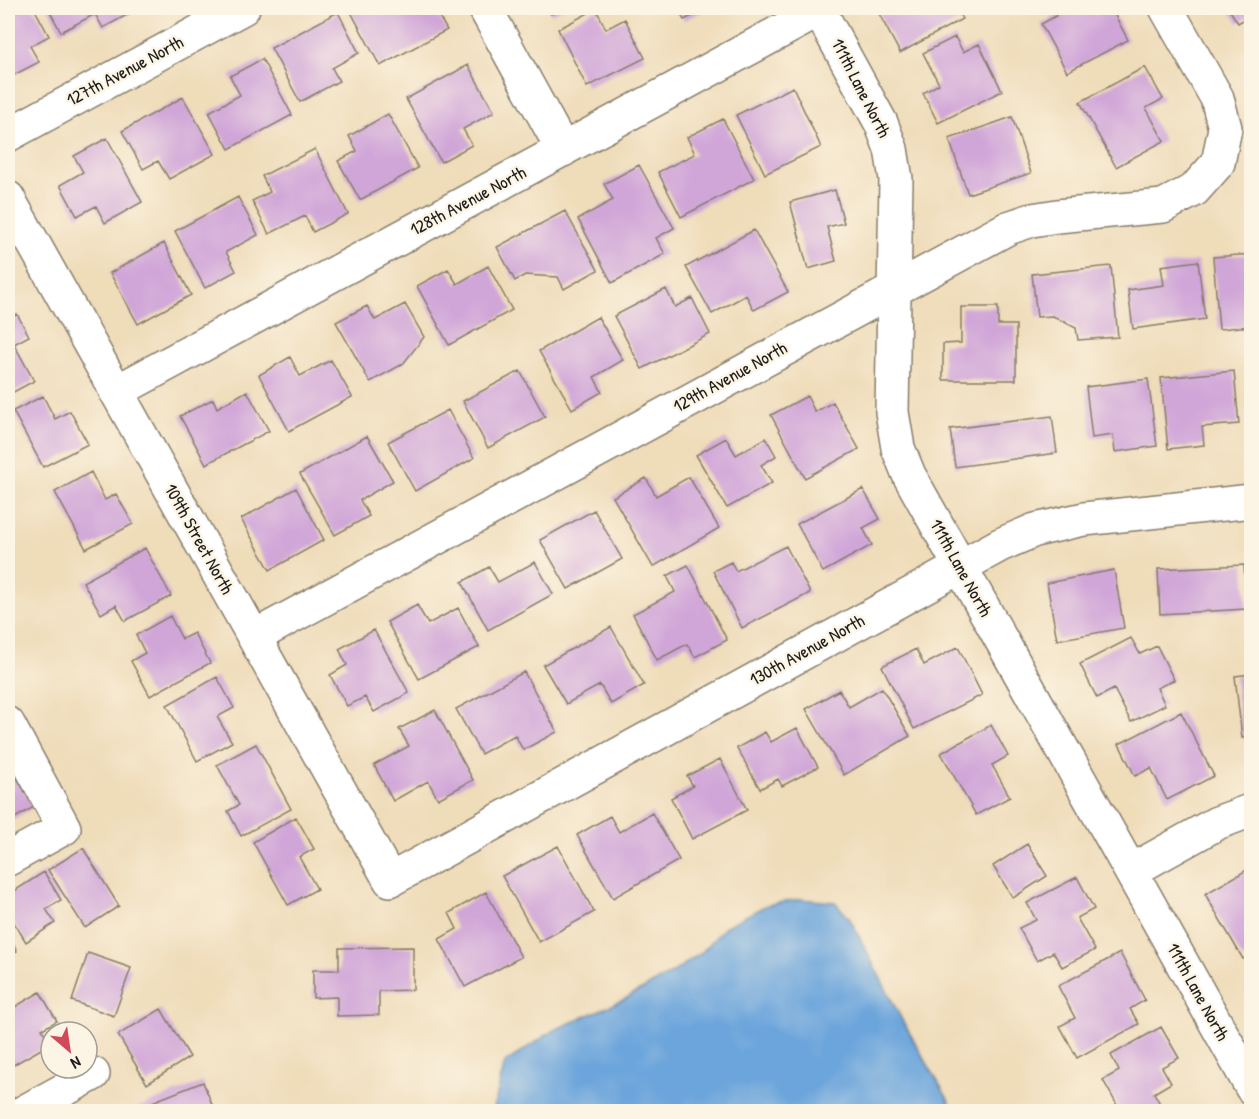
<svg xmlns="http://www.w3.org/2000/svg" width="1259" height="1119" font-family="'Patrick Hand',sans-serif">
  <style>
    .water { fill: #6ca5dc; stroke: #44607c; stroke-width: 1.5 }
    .building { fill: #d0a6d8 }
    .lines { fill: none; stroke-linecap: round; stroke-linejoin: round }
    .minor-casing { stroke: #867c6a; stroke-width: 36 }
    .minor { stroke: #fff; stroke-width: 33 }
    .labels { text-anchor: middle; stroke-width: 5; stroke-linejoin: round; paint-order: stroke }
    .street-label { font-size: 18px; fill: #1c1c1c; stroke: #fcf5e5 }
  </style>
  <rect width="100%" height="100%" fill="#fcf5e5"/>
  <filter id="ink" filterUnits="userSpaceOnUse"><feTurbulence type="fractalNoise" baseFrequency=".0167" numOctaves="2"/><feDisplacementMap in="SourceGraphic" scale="12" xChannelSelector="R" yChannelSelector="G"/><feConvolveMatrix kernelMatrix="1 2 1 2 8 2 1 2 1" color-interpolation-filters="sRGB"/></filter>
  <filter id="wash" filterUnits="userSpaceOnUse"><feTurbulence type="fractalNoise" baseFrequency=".008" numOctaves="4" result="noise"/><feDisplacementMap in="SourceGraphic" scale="24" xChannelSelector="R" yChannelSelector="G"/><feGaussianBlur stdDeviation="1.35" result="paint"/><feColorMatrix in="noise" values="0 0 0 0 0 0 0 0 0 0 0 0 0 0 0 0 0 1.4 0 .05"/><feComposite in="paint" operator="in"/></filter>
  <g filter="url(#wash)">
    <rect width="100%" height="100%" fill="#efdcb9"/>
    <!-- water -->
    <path class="water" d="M800,899L835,902L850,919L903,1022L955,1111H497L494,1106L505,1063L554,1030L623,1000L672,973L703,951L726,926L767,905Z"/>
    <g id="blocks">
      <!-- building -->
      <path class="building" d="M8,8H11L13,12L23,8H34L49,36L30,46L39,62L8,78Z
        M48,8H135L136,10L103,28L95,14L61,32Z
        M359,8H434L447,30L380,66L351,12Z
        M548,8H564L551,14Z
        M677,8H709L684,20Z
        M876,8H956L962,19L900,53Z
        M1052,8H1092L1096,15L1111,8L1128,40L1067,72L1041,24L1056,16Z
        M1228,8H1252V15L1238,23Z
        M596,9L606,29L625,19L645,58L587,87L558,29Z
        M338,12L359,53L332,68L339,81L300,102L271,48Z
        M955,37L963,52L979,44L1002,91L938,123L923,93L939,84L923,53Z
        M262,59L292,115L229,149L209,112L240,95L230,76Z
        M468,65L494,112L463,129L472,145L441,162L406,99Z
        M1145,67L1163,99L1146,108L1164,141L1116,167L1080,102Z
        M793,87L821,147L765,174L736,115Z
        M183,97L215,154L169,179L158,161L143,169L122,131Z
        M388,114L418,168L360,200L338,161L357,151L349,136Z
        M1012,117L1031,173L968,194L949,139Z
        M723,119L754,179L681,217L658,172L695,154L687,137Z
        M107,138L142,202L105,223L96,206L77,216L60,185L83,172L74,156Z
        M315,149L348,214L313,232L305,216L269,234L252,201L270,192L262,176Z
        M639,165L674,228L656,238L665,254L612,283L578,219L613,200L604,184Z
        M835,190L844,223L827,227L836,261L808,269L790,202Z
        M238,197L258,235L226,252L236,271L205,288L175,231Z
        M565,211L598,270L564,289L558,277L525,275L515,281L497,247Z
        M754,230L788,292L754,310L746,295L712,314L686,267Z
        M164,243L191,295L138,324L110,273Z
        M1252,254V326L1219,329L1213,257Z
        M1198,261L1205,319L1133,329L1128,290L1164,285L1161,266Z
        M488,266L512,310L449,345L417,286L448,269L457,284Z
        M1111,266L1118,337L1078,340L1076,328L1053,316L1037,317L1032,274Z
        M666,289L675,307L692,298L710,334L642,369L614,316Z
        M405,304L424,337L403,364L370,382L336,322L367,306L375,320Z
        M961,307H998V325H1016V380H943V344L961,343Z
        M17,314L29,336L14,344L34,381L8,395V319Z
        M598,317L623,360L594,377L602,392L572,409L539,351Z
        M290,357L300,376L331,360L352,397L289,431L259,375Z
        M520,371L545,417L488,448L463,401Z
        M1234,371L1239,424L1202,427L1204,445L1168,449L1161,378Z
        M1148,379L1157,446L1115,452L1113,435L1092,438L1086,387Z
        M247,391L269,431L206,464L180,416L213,399L217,408Z
        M43,396L55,419L70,411L88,444L43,467L13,411Z
        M807,396L815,412L833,402L859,449L805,478L771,415Z
        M448,410L474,458L415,491L388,442Z
        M1052,416L1057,453L955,467L950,429Z
        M367,436L393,481L360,500L369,516L335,535L300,474Z
        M726,438L736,455L766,438L776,456L761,465L772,483L727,508L696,455Z
        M91,472L105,500L116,494L133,524L86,549L55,492Z
        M689,477L719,528L653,567L613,497L646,478L656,496Z
        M296,488L324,540L270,570L241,519Z
        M863,489L880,519L863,528L872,545L823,572L797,524Z
        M594,510L622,559L568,589L540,540Z
        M786,546L810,593L742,628L713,571L731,562L736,571Z
        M145,548L171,596L125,621L116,605L101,614L83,582Z
        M535,562L553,594L488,630L462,582L489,567L498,582Z
        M688,565L727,640L695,657L687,644L657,660L633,614L675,592L667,576Z
        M1244,565L1247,609L1160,614L1158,569Z
        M1114,570L1124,628L1057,640L1047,583Z
        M417,605L428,624L458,608L479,647L419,679L387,622Z
        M170,616L182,639L194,633L210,663L150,696L131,661L145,653L136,635Z
        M611,627L644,685L611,704L600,685L566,704L543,665Z
        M374,630L409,693L374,712L365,697L347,706L330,675L347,665L339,649Z
        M1131,638L1140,654L1157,646L1174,680L1157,688L1165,705L1131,722L1114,689L1097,698L1080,664Z
        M958,647L982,695L914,729L882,666L916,649L924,665Z
        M524,672L557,732L523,750L515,735L481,754L456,709Z
        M1252,674V737L1242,738L1235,676Z
        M217,677L234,708L217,717L232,742L197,761L167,705Z
        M882,688L910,736L844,775L806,709L839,690L849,707Z
        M435,710L473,780L438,799L428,781L393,801L374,765L409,746L399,729Z
        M1181,712L1214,776L1167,800L1151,768L1135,776L1119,744Z
        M991,725L1008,756L992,765L1010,797L976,815L941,753Z
        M797,728L818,767L782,786L778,779L760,789L737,748L765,732L771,742Z
        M256,744L291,809L241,836L228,811L239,805L217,765Z
        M720,759L747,810L692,839L671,798L693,786L687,776Z
        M8,762L34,807L8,822Z
        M652,813L679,860L613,898L577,835L610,816L619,832Z
        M296,817L314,849L299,857L317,889L288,905L253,842Z
        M1027,844L1047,876L1013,898L993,866Z
        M558,846L594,912L539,942L502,876Z
        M83,848L119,906L85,928L48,870Z
        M1252,867V955L1243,959L1205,894Z
        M44,872L61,900L46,909L55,923L26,942L8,913V895Z
        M1077,877L1094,909L1077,918L1095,950L1062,967L1053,952L1037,961L1019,928L1036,920L1027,903Z
        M486,892L521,957L465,987L439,939L457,929L449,913Z
        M8,933L17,951L8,956Z
        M413,947V990L379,991V1015L337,1016V997L313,998V970H339V948Z
        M88,953L131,968L114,1016L72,1001Z
        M1120,953L1145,1000L1130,1009L1139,1024L1077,1058L1060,1026L1075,1018L1058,986Z
        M40,992L57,1021L42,1029L50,1044L8,1068V1011Z
        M161,1009L190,1057L147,1084L118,1035Z
        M1161,1027L1179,1058L1162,1067L1171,1083L1154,1093L1163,1109L1158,1112H1121L1103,1080L1119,1071L1111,1055Z
        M203,1082L215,1112H129V1111Z"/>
    </g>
  </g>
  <g filter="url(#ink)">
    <use href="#blocks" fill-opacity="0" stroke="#867c6a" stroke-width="1.5"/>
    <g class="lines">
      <defs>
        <path id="minor" d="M485,8L563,150
          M818,8L881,123L891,149L896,179L892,412L898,448L909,475L1252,1088
          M8,135L243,8
          M8,198L390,880L1000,545L1035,530L1084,519L1252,501
          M116,392L820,10
          M254,637L1008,228L1032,220L1057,216L1163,206L1194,190L1218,163L1225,128L1217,98L1166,8
          M8,724L64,828L8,859
          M1131,871L1217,823L1252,810
          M24,1112L93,1074"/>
      </defs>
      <!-- minor casing -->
      <use href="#minor" class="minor-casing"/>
      <!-- minor -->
      <use href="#minor" class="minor"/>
    </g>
  </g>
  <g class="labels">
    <!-- street labels -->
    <g class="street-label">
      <text transform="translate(125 71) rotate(-28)" y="6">127th Avenue North</text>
      <text transform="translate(861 88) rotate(63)" y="6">111th Lane North</text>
      <text transform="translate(468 201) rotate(-28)" y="6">128th Avenue North</text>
      <text transform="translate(730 377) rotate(-29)" y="6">129th Avenue North</text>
      <text transform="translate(199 539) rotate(61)" y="6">109th Street North</text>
      <text transform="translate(961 568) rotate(61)" y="6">111th Lane North</text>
      <text transform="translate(807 650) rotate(-29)" y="6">130th Avenue North</text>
      <text transform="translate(1198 992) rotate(61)" y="6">111th Lane North</text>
    </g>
  </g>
  <!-- margin -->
  <rect width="1259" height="1119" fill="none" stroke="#fcf5e5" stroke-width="30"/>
  <!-- north arrow -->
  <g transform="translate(69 1050) rotate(151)"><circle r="28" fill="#fcf5e5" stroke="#a29e95" stroke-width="1.5"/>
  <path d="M0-4.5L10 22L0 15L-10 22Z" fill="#d1495b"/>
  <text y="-9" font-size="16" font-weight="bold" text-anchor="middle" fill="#1c1c1c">N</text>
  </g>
</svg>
